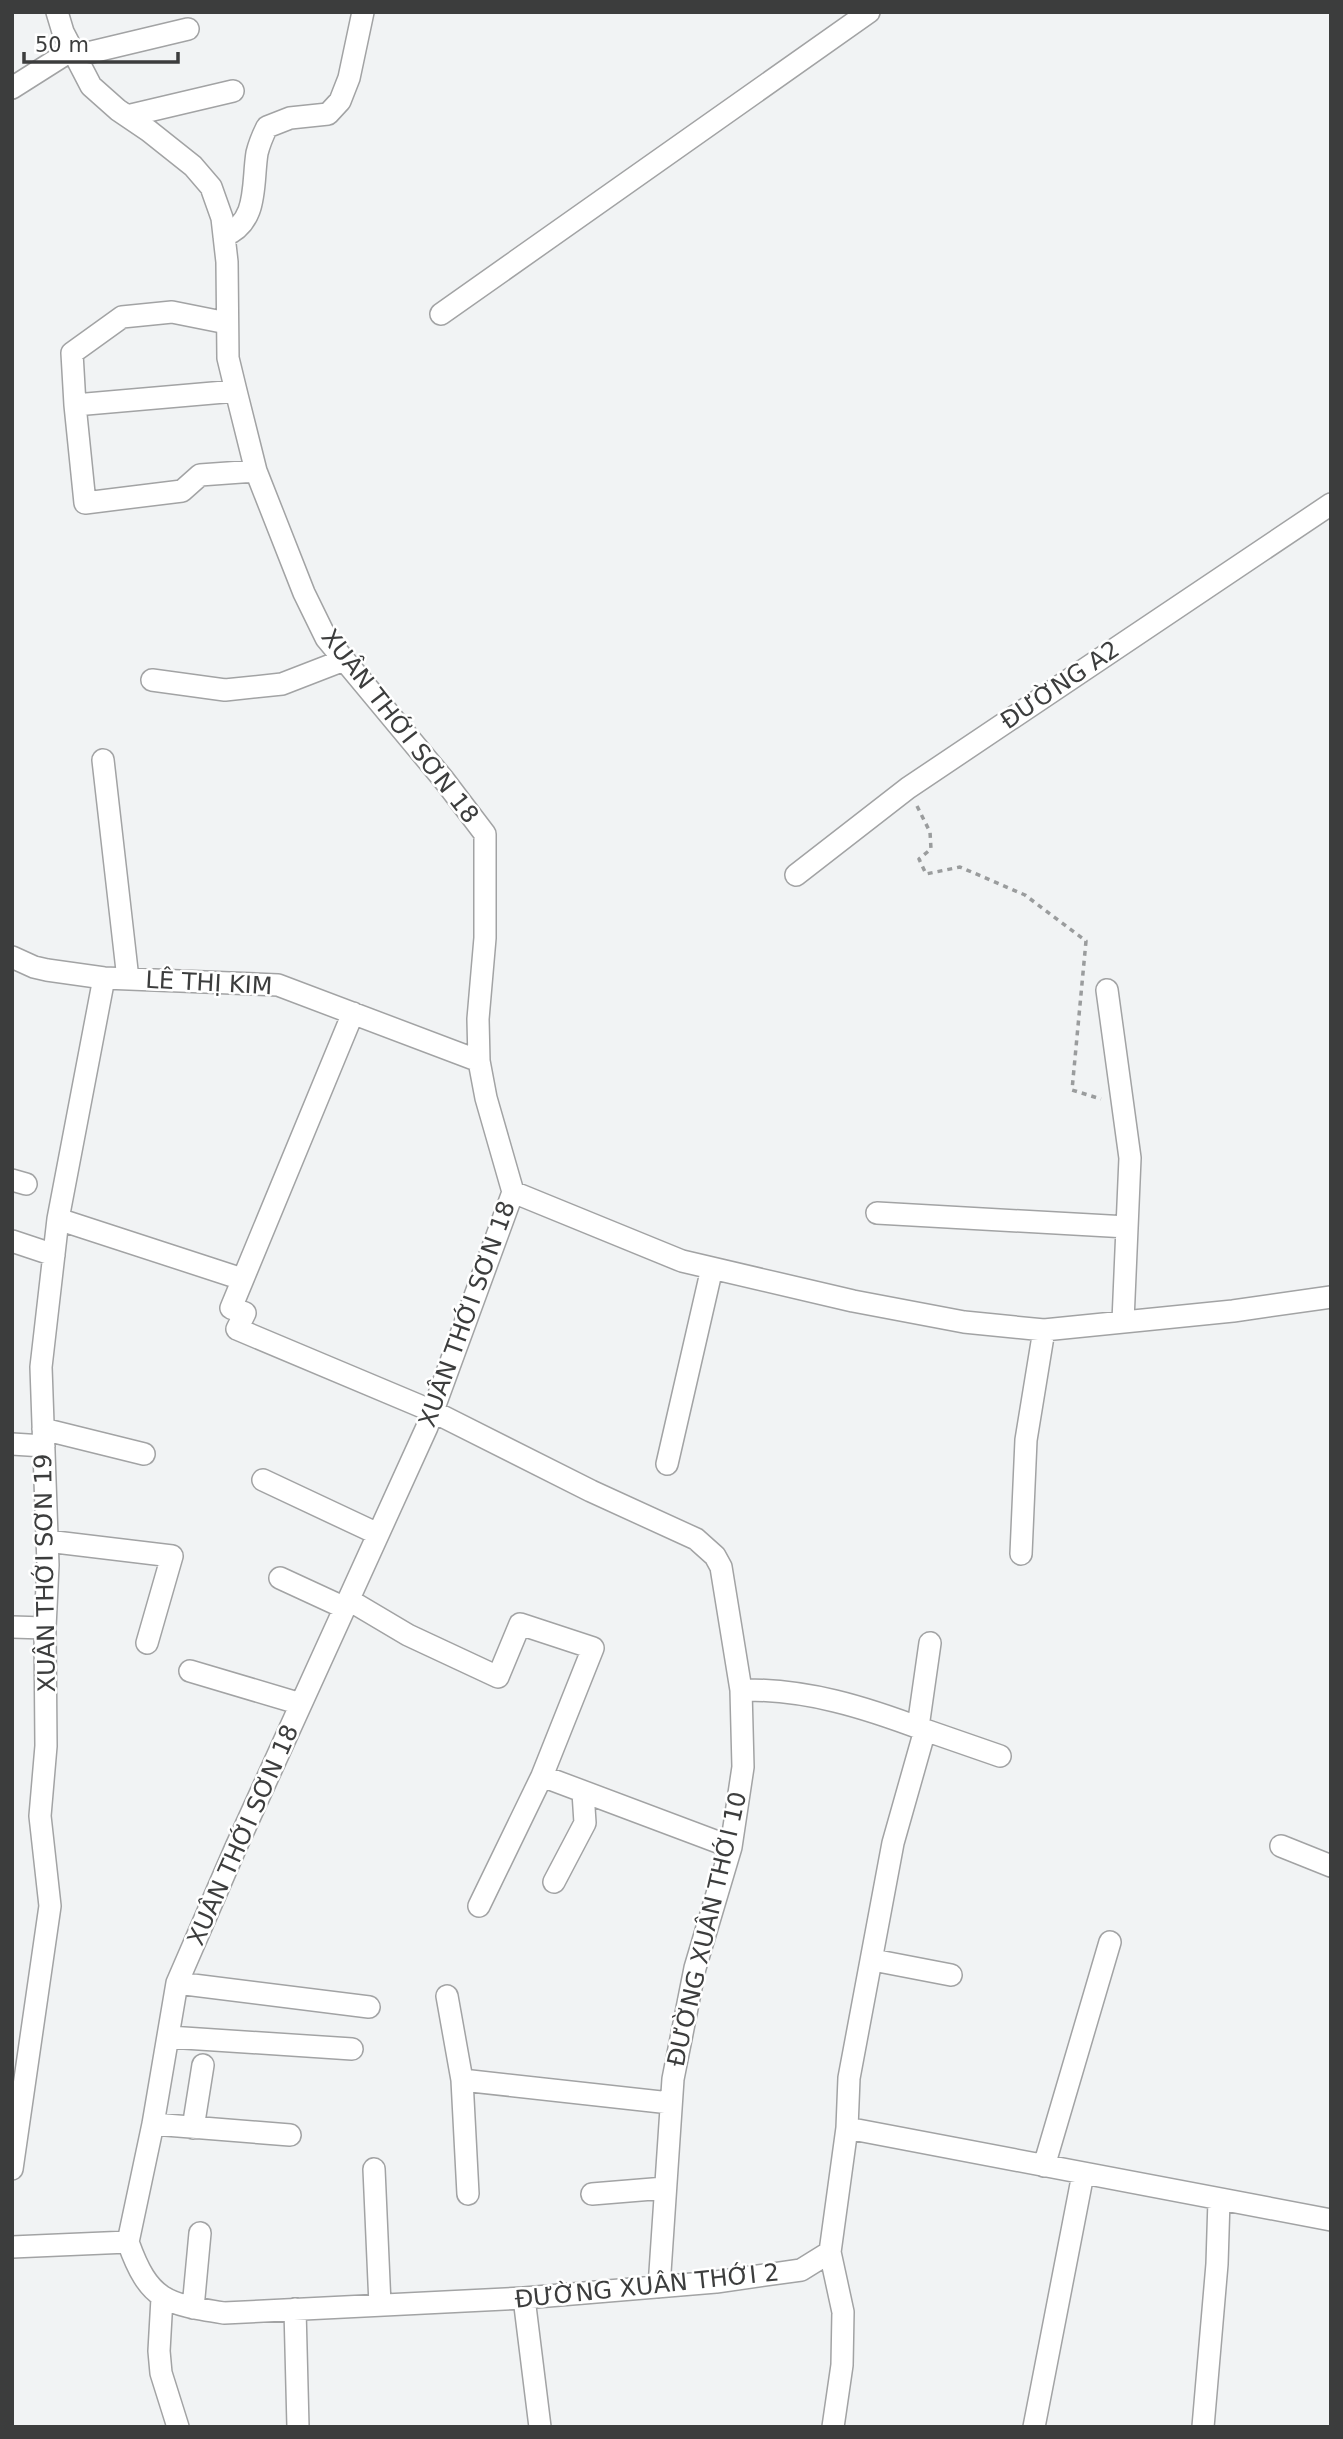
<svg xmlns="http://www.w3.org/2000/svg" width="1343" height="2439" font-family="'DejaVu Sans',sans-serif">
  <style>
    .lines { fill: none; stroke-linecap: round; stroke-linejoin: round }
    .minor-casing { stroke: #a2a3a4; stroke-width: 24 }
    .path { stroke: #9a9c9d; stroke-width: 3.5; stroke-dasharray: 5 5; stroke-linecap: butt }
    .minor { stroke: #fff; stroke-width: 21 }
    .labels { text-anchor: middle; stroke-width: 5; stroke-linejoin: round; paint-order: stroke }
    .street-label { font-size: 24px; fill: #3c3d3d; stroke: #fff }
  </style>
  <rect width="100%" height="100%" fill="#f1f3f4"/>
  <g class="lines">
    <defs>
      <path id="minor" d="M57,12L63,32L91,86L118,110L149,131L193,166L211,187L222,218L227,262L228,358L236,391L256,471L304,593L326,638L444,780L485,834V938L478,1019L479,1061L486,1098L513,1192L427,1427L236,1847L177,1983L153,2124L128,2242
        M75,56L188,29
        M12,88L72,50
        M127,116L233,91
        M224,236C259,222 252,184 257,153C259,145 263,135 267,127L290,118L328,114L340,101L349,78L363,12
        M441,314L869,12
        M227,323L172,312L122,317L72,353L75,405L85,503L182,491L200,475L256,471
        M75,405L236,391
        M152,680L225,690L282,684L344,660
        M103,760L128,979
        M796,875L908,788L1331,504
        M12,957L34,967L47,970L104,978L278,985L479,1061
        M1107,990L1130,1158L1123,1321
        M353,1013L231,1308L245,1313L237,1329L432,1411L591,1491L696,1539L715,1556L721,1567L741,1690L743,1767L731,1847L695,1968L673,2079L659,2287
        M12,1180L26,1184
        M513,1192L682,1261L853,1301L964,1322L1044,1330L1233,1311L1331,1297
        M877,1213L1127,1227
        M58,1219L242,1279
        M12,1241L54,1255
        M43,1429L144,1454
        M12,1444L44,1446
        M667,1464L712,1268
        M263,1480L378,1534
        M47,1541L172,1556L147,1643
        M1021,1554L1026,1440L1044,1330
        M280,1578L345,1608
        M349,1600L408,1635L498,1677L520,1624L593,1648L542,1776L731,1847
        M12,1627L45,1628
        M190,1671L301,1704
        M741,1690C807,1689 864,1707 925,1730
        M918,1727L930,1643
        M1281,1846L1331,1866
        M554,1882L585,1823L583,1792
        M479,1906L542,1776
        M873,1960L951,1975
        M177,1983L369,2007
        M447,1996L462,2080
        M169,2037L352,2049
        M153,2124L290,2135
        M193,2128L203,2065
        M847,2128L849,2078L893,1843L925,1730L1000,1756
        M1044,2166L1110,1942
        M12,2169L50,1906L40,1816L46,1746L45,1628L48,1565L41,1367L58,1219L104,978
        M374,2169L380,2305
        M468,2194L462,2080L670,2103
        M592,2194L665,2188
        M128,2242C149,2301 166,2304 224,2313L524,2298L716,2282L801,2270L830,2252L847,2128L1331,2220
        M12,2247L128,2242
        M830,2252L843,2312L842,2365L833,2427
        M162,2298L159,2351L161,2373L178,2427
        M524,2298L540,2427
        M193,2308L200,2233
        M295,2309L298,2427
        M1034,2427L1083,2174
        M1203,2427L1217,2264L1219,2200"/>
    </defs>
    <!-- minor casing -->
    <use href="#minor" class="minor-casing"/>
    <!-- path -->
    <path class="path" d="M917,806L930,832L931,849L919,859L926,874L960,867L1025,895L1086,941L1072,1090L1101,1099"/>
    <!-- minor -->
    <use href="#minor" class="minor"/>
  </g>
  <g class="labels">
    <!-- street labels -->
    <g class="street-label">
      <text transform="translate(1060 685) rotate(-34)" y="8">ĐƯỜNG A2</text>
      <text transform="translate(400 726) rotate(52)" y="8">XUÂN THỚI SƠN 18</text>
      <text transform="translate(209 983) rotate(3)" y="8">LÊ THỊ KIM</text>
      <text transform="translate(467 1314) rotate(-70)" y="8">XUÂN THỚI SƠN 18</text>
      <text transform="translate(45 1573) rotate(-91)" y="8">XUÂN THỚI SƠN 19</text>
      <text transform="translate(243 1835) rotate(-66)" y="8">XUÂN THỚI SƠN 18</text>
      <text transform="translate(707 1929) rotate(-77)" y="8">ĐƯỜNG XUÂN THỚI 10</text>
      <text transform="translate(647 2286) rotate(-6)" y="8">ĐƯỜNG XUÂN THỚI 2</text>
    </g>
  </g>
  <!-- border -->
  <rect width="1343" height="2439" fill="none" stroke="#3c3d3d" stroke-width="28"/>
  <!-- scale -->
  <path d="M24 52v10h154v-10" fill="none" stroke="#3c3d3d" stroke-width="3.5"/>
  <text x="35" y="52" font-size="21" fill="#3c3d3d" stroke="#ffffff" stroke-width="5" paint-order="stroke">50 m</text>
</svg>
